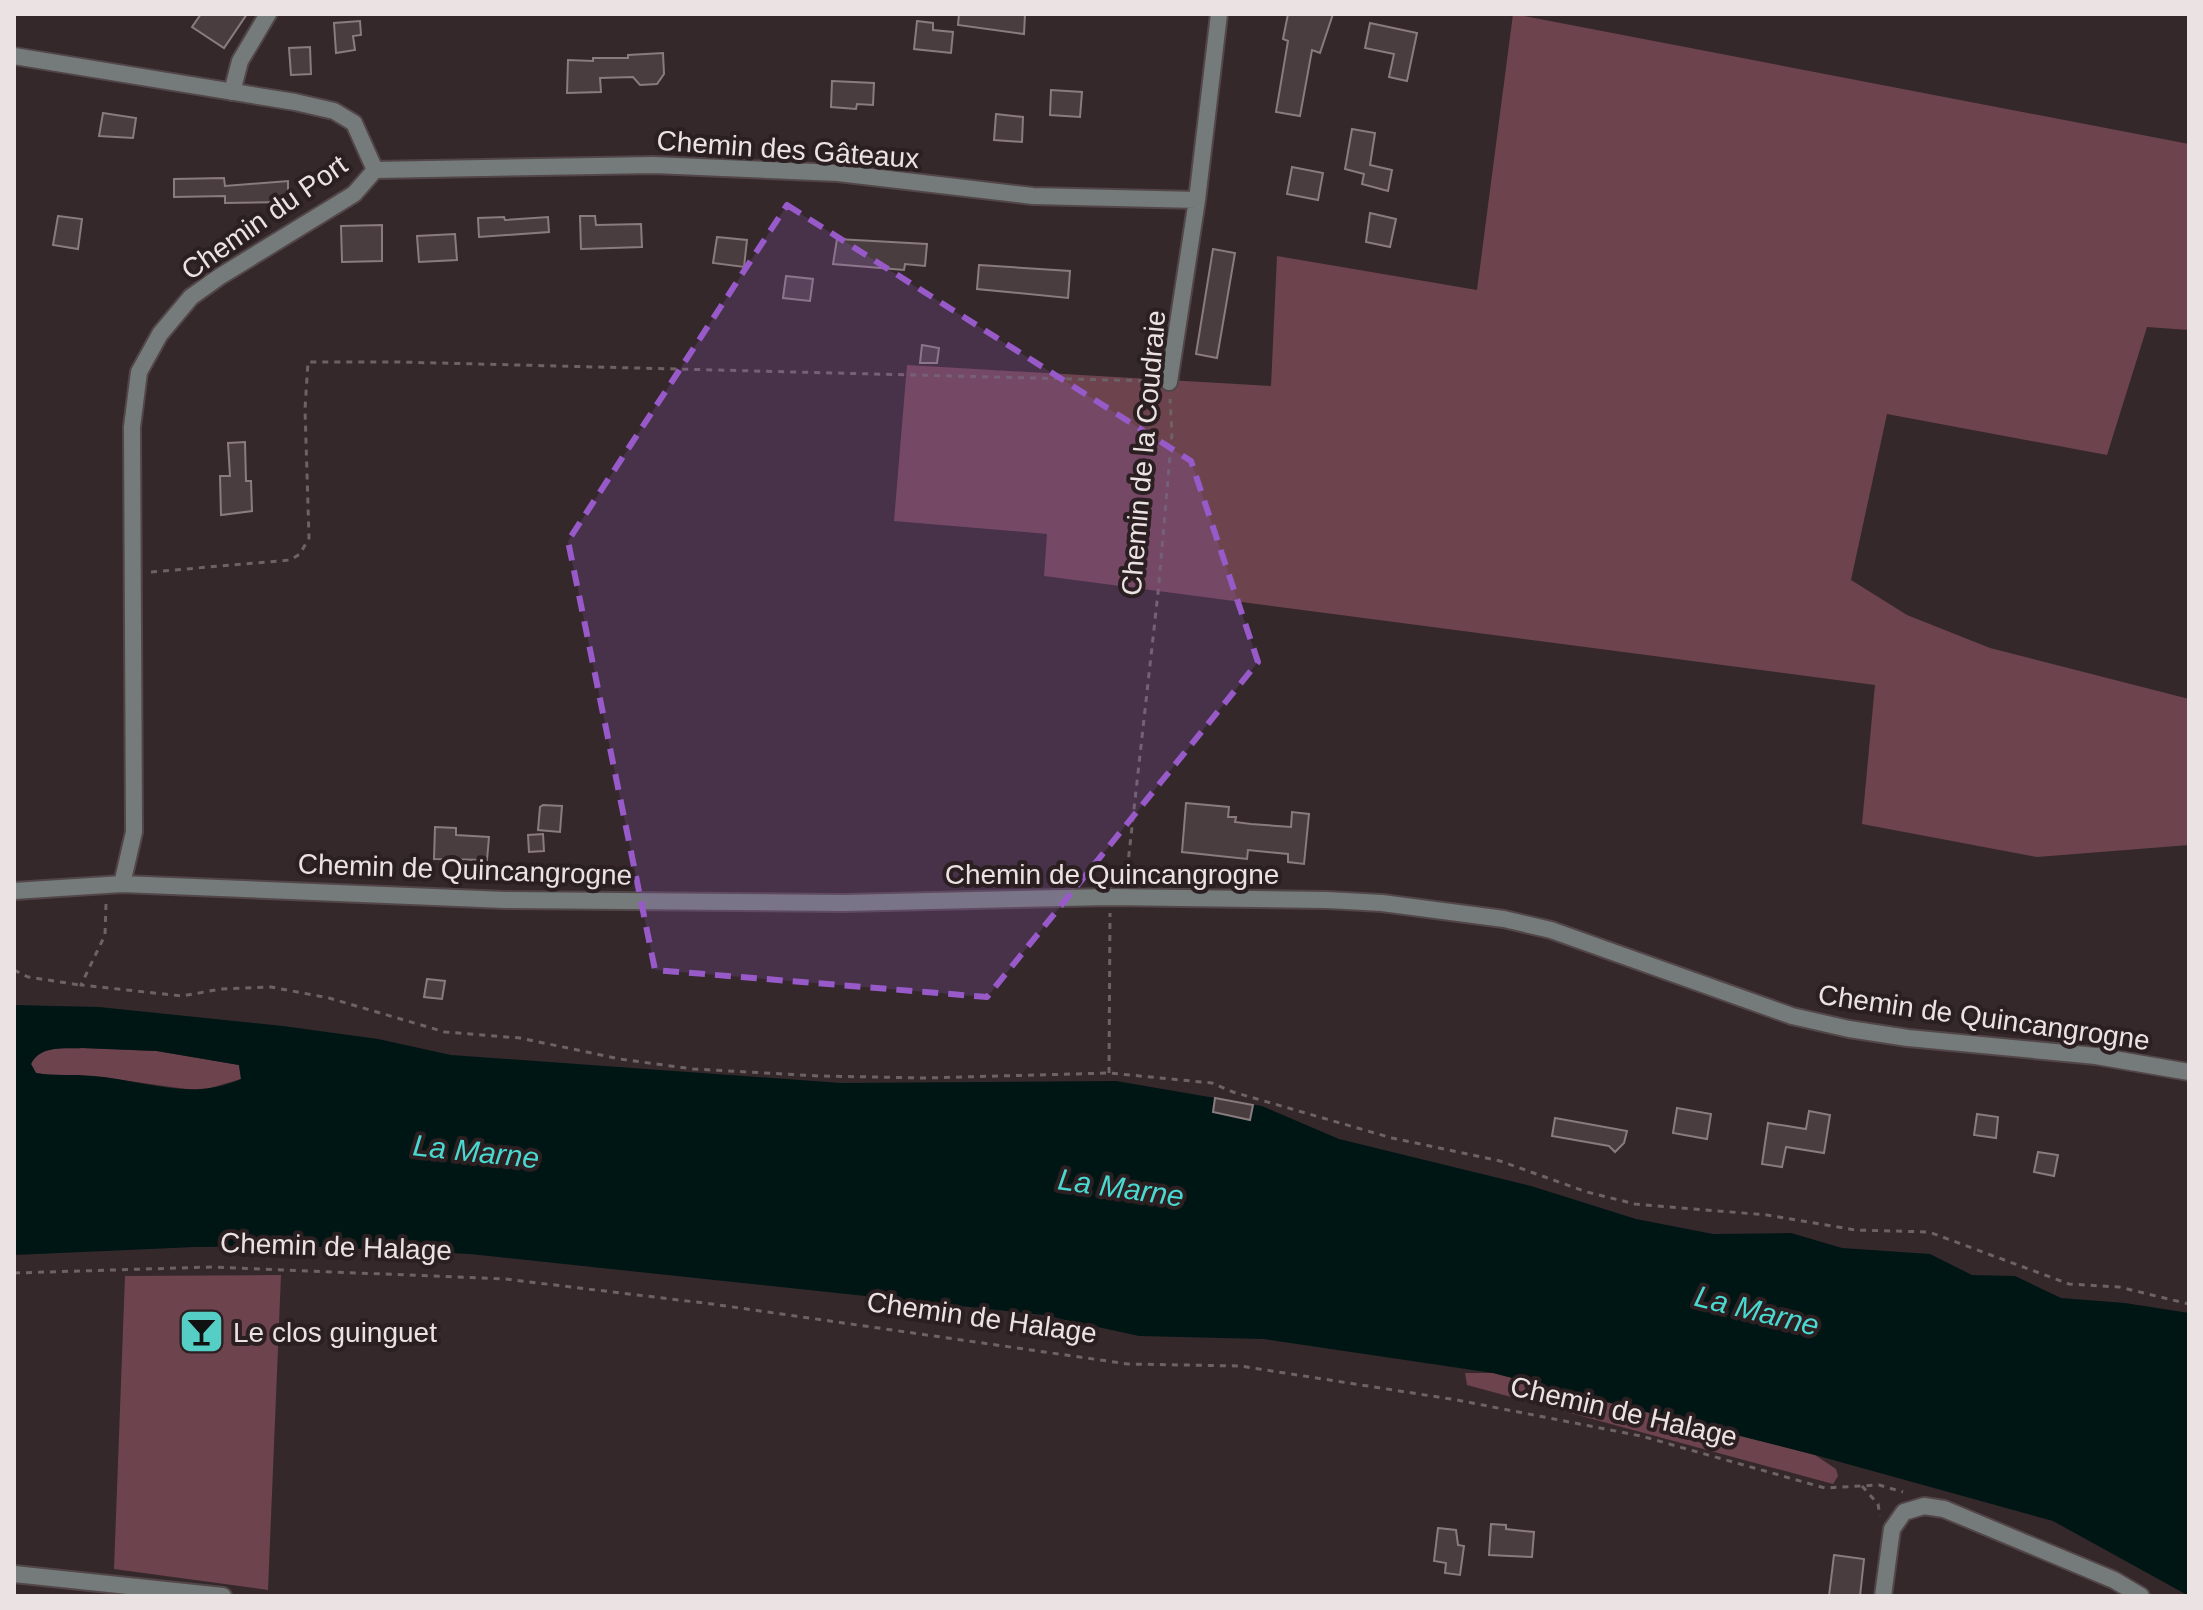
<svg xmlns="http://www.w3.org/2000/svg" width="2203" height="1610" font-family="Arial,sans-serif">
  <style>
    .green { fill: #6d444e }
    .water { fill: #001615; fill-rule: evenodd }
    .building { fill: #4a3d40; stroke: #8a7b7e; stroke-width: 2 }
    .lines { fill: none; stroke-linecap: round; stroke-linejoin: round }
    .minor-casing { stroke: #524649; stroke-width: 20 }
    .path { stroke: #6d6264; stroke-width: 3; stroke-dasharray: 6 6; stroke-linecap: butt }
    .minor { stroke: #747b7a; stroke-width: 16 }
    .marked { fill: #975ac8; fill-opacity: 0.2; stroke: #975ac8; stroke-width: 6; stroke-dasharray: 16 10; stroke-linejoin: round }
    .labels { text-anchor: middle; stroke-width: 8; stroke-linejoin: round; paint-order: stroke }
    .street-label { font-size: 28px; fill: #ebe2e4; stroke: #2b1f21 }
    .poi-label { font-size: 28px; fill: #ebe2e4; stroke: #2b1f21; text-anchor: start }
    .water-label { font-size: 30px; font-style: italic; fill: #49d9d0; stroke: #2b1f21 }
  </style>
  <rect width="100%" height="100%" fill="#35282b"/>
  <!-- green -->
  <path class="green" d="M1513,14L2189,144V330L2147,327L2107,455L1887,414L1851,580L1907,615L1990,648L2189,699V845L2037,857L1862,824L1875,685L1044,576L1047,534L894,521L907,365L1271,386L1277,256L1477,290Z
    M82,1048L156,1051L239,1065L241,1079L200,1091L93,1076H53L36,1073L31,1064C40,1045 63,1049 82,1048Z
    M281,1275L268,1590L114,1569L125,1276Z
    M1465,1373H1493L1815,1455L1836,1469L1838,1476L1833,1484L1467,1385Z"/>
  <!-- water -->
  <path class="water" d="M14,1005L99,1007L283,1026L378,1039L451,1055L841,1083L1116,1081L1262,1106L1339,1139L1531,1186L1636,1219L1713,1234L1791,1233L1842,1248L1930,1254L1972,1275L2015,1276L2061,1298L2125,1303L2189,1313V1596L2053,1521L1815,1455L1493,1373L1264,1339L1139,1336L1043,1315L470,1254L300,1246L195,1247L14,1255ZM82,1048L157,1051L239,1065L241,1079C189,1102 146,1080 93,1076C74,1074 55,1076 36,1073L31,1064C40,1045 64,1049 82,1048Z"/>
  <!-- building -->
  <path class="building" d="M201,14H247L224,48L192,27Z
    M959,14H1025L1024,34L958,25Z
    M1288,14H1333L1320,53L1312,50L1300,116L1276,112L1288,41L1283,39Z
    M360,21L361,35L353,36L355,50L336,53L334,23Z
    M917,21L933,23V30L953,32L951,53L914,49Z
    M1370,23L1417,33L1407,81L1389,77L1394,54L1365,48Z
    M310,47L311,74L291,75L289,48Z
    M663,53L664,74L657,84L640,85L633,77L600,78L601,92L567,93L568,60L593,61V58H628V55Z
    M832,81L874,83L873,105L857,104L856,109L831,107Z
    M1051,90L1082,92L1080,117L1050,115Z
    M103,113L136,118L133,138L99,136Z
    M996,114L1023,117L1022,142L994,140Z
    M1352,129L1375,133L1370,165L1392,170L1388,191L1362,184L1364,174L1345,169Z
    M1292,167L1323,173L1318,200L1287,194Z
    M224,178L225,186L288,181V202L225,203V196L174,197V179Z
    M1370,213L1396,219L1390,247L1366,242Z
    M58,216L82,219L78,249L53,245Z
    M580,216H595L596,225L641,224L642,247L581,249Z
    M504,217L505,220L548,217L549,232L479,237L478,218Z
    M382,225V261L342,262L341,226Z
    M455,234L457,260L419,262L417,236Z
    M717,237L747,240L744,267L713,263Z
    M837,239L927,244L925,266L905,264L904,270L833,264Z
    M1213,249L1235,253L1217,358L1196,354Z
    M979,265L1070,271L1068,298L977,289Z
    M786,276L813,279L810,301L783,298Z
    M922,345L939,348L937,363H920Z
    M245,442L246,481H251L252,511L221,515L220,476H230L228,443Z
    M1186,803L1229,807L1228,817H1236L1235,822L1251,824L1291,827L1292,812L1309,814L1304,864L1288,862V854L1248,850L1247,859L1182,852Z
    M543,805L562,806L560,832L538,830L540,807Z
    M435,827L456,828V835L489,837L487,860L434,859Z
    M543,834L544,851L529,852L528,835Z
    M427,979L445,981L442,999L424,997Z
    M1215,1098L1253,1105L1250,1120L1213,1112Z
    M1677,1108L1711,1114L1707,1139L1673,1133Z
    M1809,1111L1830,1115L1824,1153L1786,1147L1782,1167L1762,1164L1768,1123L1806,1129Z
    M1977,1114L1998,1117L1996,1138L1974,1135Z
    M1555,1118L1627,1131L1624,1143L1615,1152L1609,1146L1552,1136Z
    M2038,1152L2058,1155L2054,1176L2034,1172Z
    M1491,1524L1506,1525V1529L1534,1532L1532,1557L1489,1555Z
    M1438,1528L1456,1530L1458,1545L1464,1546L1460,1575L1445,1573L1446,1563L1434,1561Z
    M1834,1555L1864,1559L1860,1596H1829Z"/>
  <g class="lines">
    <defs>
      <path id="minor" d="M14,56L295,102L334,111L354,123L375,170L354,194L219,277L191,297L160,334L139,372L132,427L134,832L122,884
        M232,92L240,61L268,14
        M375,170L653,165L838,173L1033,196L1197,200
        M1169,382L1197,200L1219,14
        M14,891L122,884L505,900L844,903L1110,897L1327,900L1382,903L1504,919L1551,930L1792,1016L1849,1029L1908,1038L2096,1056L2189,1072
        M14,1574L223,1596
        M1883,1596L1892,1529L1904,1512L1924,1506L1944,1509L2114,1580L2141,1596"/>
    </defs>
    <!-- minor casing -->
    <use href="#minor" class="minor-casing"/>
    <!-- path -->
    <path class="path" d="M151,572L290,560L300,554L309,538L305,409L308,362H399L1151,381
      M1126,881L1158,593L1172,433L1170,399
      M106,904L105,935L81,985L182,996L221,989L271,987L329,998L445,1032L520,1038L620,1059L693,1069L820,1076L926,1078L1109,1073L1212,1083L1233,1092L1392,1138L1500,1161L1587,1192L1635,1204L1767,1215L1855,1230L1929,1232L2069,1284L2119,1287L2189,1304
      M14,970L28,977L80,985
      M1109,1073L1110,913
      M14,1273L212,1267L505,1279L712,1304L1128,1364L1240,1366L1457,1400L1641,1436L1825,1488L1879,1485L1903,1492
      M1862,1486L1878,1504L1880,1516"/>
    <!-- minor -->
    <use href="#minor" class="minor"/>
  </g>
  <!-- marked area -->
  <path class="marked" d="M787,205L1191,461L1258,662L987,997L655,970L568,541Z"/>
  <!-- icons -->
  <defs>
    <symbol id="bar-square" viewBox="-11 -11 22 22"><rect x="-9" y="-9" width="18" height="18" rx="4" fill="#55cec6" stroke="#2b1f21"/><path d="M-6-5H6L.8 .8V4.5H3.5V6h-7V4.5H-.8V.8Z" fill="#111"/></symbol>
  </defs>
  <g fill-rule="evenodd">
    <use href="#bar-square" x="176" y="1306" width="51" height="51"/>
  </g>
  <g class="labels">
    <!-- street labels -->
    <g class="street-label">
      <text transform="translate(788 149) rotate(4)" y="10">Chemin des Gâteaux</text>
      <text transform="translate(264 217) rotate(-35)" y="10">Chemin du Port</text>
      <text transform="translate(1143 453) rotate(-85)" y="10">Chemin de la Coudraie</text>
      <text transform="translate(465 869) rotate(2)" y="10">Chemin de Quincangrogne</text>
      <text x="1112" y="884">Chemin de Quincangrogne</text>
      <text transform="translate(1984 1017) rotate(8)" y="10">Chemin de Quincangrogne</text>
      <text transform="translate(336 1246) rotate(2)" y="10">Chemin de Halage</text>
      <text transform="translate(982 1317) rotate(8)" y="10">Chemin de Halage</text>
      <text transform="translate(1624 1411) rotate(13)" y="10">Chemin de Halage</text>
    </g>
    <!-- poi labels -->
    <g class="poi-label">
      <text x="233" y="1342">Le clos guinguet</text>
    </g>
    <!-- water labels -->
    <g class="water-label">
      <text transform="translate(476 1152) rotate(6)" y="10">La Marne</text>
      <text transform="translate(1121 1188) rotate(8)" y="10">La Marne</text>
      <text transform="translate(1757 1311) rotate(14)" y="10">La Marne</text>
    </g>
  </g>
  <!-- border -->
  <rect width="2203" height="1610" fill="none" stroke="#ebe2e4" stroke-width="32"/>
</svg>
